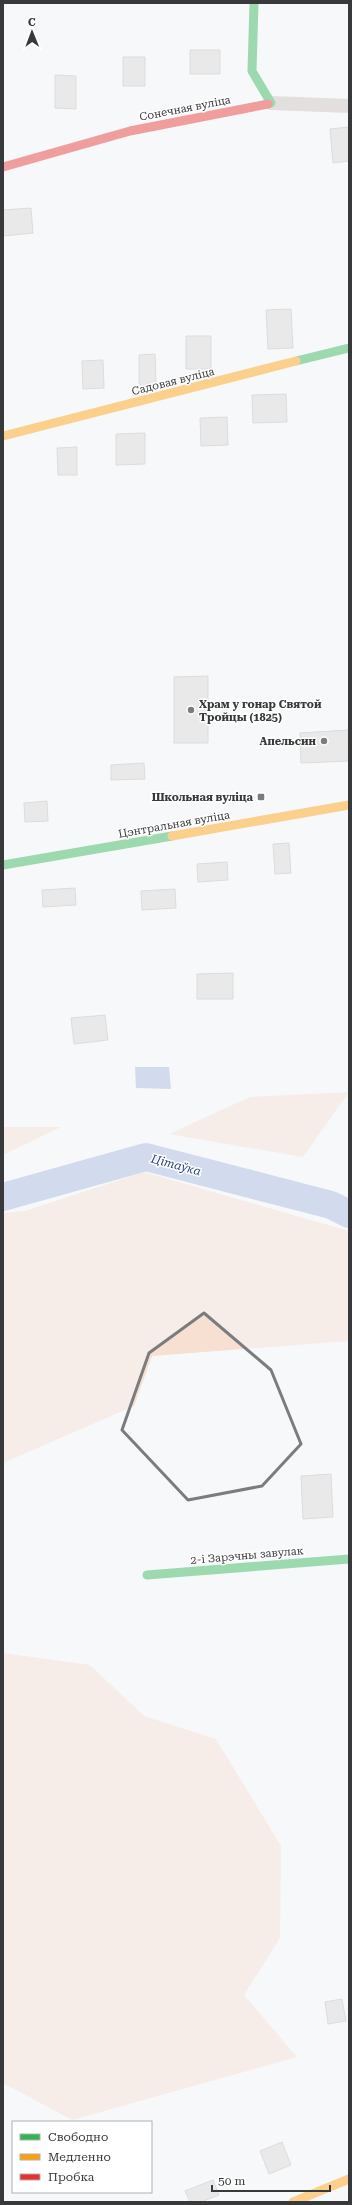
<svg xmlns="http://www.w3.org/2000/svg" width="352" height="2205" font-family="'Roboto Serif',serif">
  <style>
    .green { fill: #f7dfd2 }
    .water { fill: #a4b8dd }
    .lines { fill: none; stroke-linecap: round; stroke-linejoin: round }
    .river { stroke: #a4b8dd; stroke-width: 28 }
    .building { fill: #d7d7d8; stroke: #babbbc }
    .street { stroke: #cac2be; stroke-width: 14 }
    .fast { stroke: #30b455; stroke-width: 9 }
    .slow { stroke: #ff9f0a; stroke-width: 9 }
    .jam { stroke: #e5322d; stroke-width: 9 }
    .marked { fill: none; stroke: #7b7c7d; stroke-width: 3; stroke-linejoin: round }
    .poi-dot { fill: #7b7c7d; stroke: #fff; stroke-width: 1.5 }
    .labels { text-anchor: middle; stroke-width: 3; stroke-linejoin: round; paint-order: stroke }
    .street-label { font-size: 11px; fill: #38393a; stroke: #fff }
    .poi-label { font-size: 11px; font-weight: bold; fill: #38393a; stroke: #fff; text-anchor: end }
    .water-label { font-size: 12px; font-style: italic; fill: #274384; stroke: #fff }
  </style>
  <rect width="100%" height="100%" fill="#f7f8fa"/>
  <!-- green -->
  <path class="green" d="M349,1092L303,1157L169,1134L250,1097Z
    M3,1127H61L3,1155Z
    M144,1172L349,1231V1341L152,1356L134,1406L3,1463V1213L25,1211Z
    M3,1653L90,1665L144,1716L216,1739L281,1846L280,1938L244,1995L297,2057L72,2120L3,2083Z"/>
  <!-- water -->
  <path class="water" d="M135,1067H169L171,1089L136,1088Z"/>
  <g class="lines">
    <!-- river -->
    <path class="river" d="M3,1197L146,1157L331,1205L349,1214"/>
  </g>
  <!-- building -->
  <path class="building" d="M190,50H220V74H190Z
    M123,57H145V86H123Z
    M55,75L76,76V109L55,108Z
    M349,127V161L333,163L330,129Z
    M31,208L33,233L3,236V210Z
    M291,309L293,348L268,349L266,310Z
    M186,336H211V369H186Z
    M155,354L156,386L139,390V355Z
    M103,360L104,388L83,389L82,361Z
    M286,394L287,422L253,423L252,395Z
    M227,417L228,445L201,446L200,418Z
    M145,433V464L116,465V434Z
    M77,447V475H58L57,448Z
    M208,676V743H174V677Z
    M348,730L349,761L301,763L300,733Z
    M144,763L145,779L111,780V765Z
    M47,801L48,821L25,822L24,803Z
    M289,843L291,873L275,874L273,844Z
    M227,862L228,880L198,882L197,864Z
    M75,888L76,905L43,907L42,890Z
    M175,889L176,908L142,910L141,891Z
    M233,973V999H197V974Z
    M105,1015L108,1040L74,1044L71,1018Z
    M331,1474L333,1517L303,1519L301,1476Z
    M342,1999L346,2021L328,2024L325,2002Z
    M282,2142L291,2165L269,2174L260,2151Z
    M213,2180L219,2195L201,2202H190L185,2191Z"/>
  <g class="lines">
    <!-- street -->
    <path class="street" d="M271,103L349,106"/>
    <!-- fast -->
    <path class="fast" d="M254,3L252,71L271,103L268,104
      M296,361L349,348
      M3,865L172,836
      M147,1575L349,1559"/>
    <!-- slow -->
    <path class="slow" d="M3,436L296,361
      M172,836L349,805
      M293,2202L349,2179"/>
    <!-- jam -->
    <path class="jam" d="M3,167L130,131L268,104"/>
  </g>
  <!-- marked area -->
  <path d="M0 0H352V2205H0ZM204,1313L271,1370L301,1444L262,1486L188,1500L122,1430L149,1353Z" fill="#f7f8fa" fill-opacity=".55" fill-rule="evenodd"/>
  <path class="marked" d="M204,1313L271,1370L301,1444L262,1486L188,1500L122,1430L149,1353Z"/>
  <!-- markers -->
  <g class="poi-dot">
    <circle cx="191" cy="710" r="4"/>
    <circle cx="324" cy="741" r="4"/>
    <rect x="257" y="793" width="8" height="8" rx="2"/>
  </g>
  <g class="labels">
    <!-- street labels -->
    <g class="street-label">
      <text transform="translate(185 108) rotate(-11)" y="4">Сонечная вуліца</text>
      <text transform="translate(173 381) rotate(-14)" y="4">Садовая вуліца</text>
      <text transform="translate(174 824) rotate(-10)" y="4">Цэнтральная вуліца</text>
      <text transform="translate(247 1555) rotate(-5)" y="4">2-і Зарэчны завулак</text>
    </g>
    <!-- poi labels -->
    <g class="poi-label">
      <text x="199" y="708" text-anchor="start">Храм у гонар Святой<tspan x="199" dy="13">Тройцы (1825)</tspan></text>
      <text x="316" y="745">Апельсин</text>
      <text x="253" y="801">Школьная вуліца</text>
    </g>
    <!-- water labels -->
    <g class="water-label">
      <text transform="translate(176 1165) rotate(15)" y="4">Цітаўка</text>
    </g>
  </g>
  <!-- border -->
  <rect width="352" height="2205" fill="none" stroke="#38393a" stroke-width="8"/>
  <!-- legend -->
  <rect x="12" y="2121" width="140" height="72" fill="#ffffff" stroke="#afb0b0"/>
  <rect x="20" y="2134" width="20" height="6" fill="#30b455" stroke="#afb0b0"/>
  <text x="48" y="2141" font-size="12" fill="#38393a">Свободно</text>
  <rect x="20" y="2154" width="20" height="6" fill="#ff9f0a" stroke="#afb0b0"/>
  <text x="48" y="2161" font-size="12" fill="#38393a">Медленно</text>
  <rect x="20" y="2174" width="20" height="6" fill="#e5322d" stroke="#afb0b0"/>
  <text x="48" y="2181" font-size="12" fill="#38393a">Пробка</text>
  <!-- north arrow -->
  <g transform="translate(32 32) rotate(359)" stroke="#ffffff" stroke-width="3" paint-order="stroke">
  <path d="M0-3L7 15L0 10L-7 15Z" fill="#38393a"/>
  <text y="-6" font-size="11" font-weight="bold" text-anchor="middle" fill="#38393a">С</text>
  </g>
  <!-- scale -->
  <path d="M212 2185v6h118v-6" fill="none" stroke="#38393a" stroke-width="2"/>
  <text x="218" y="2185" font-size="12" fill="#38393a" stroke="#ffffff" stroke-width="3" paint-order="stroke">50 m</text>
</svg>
